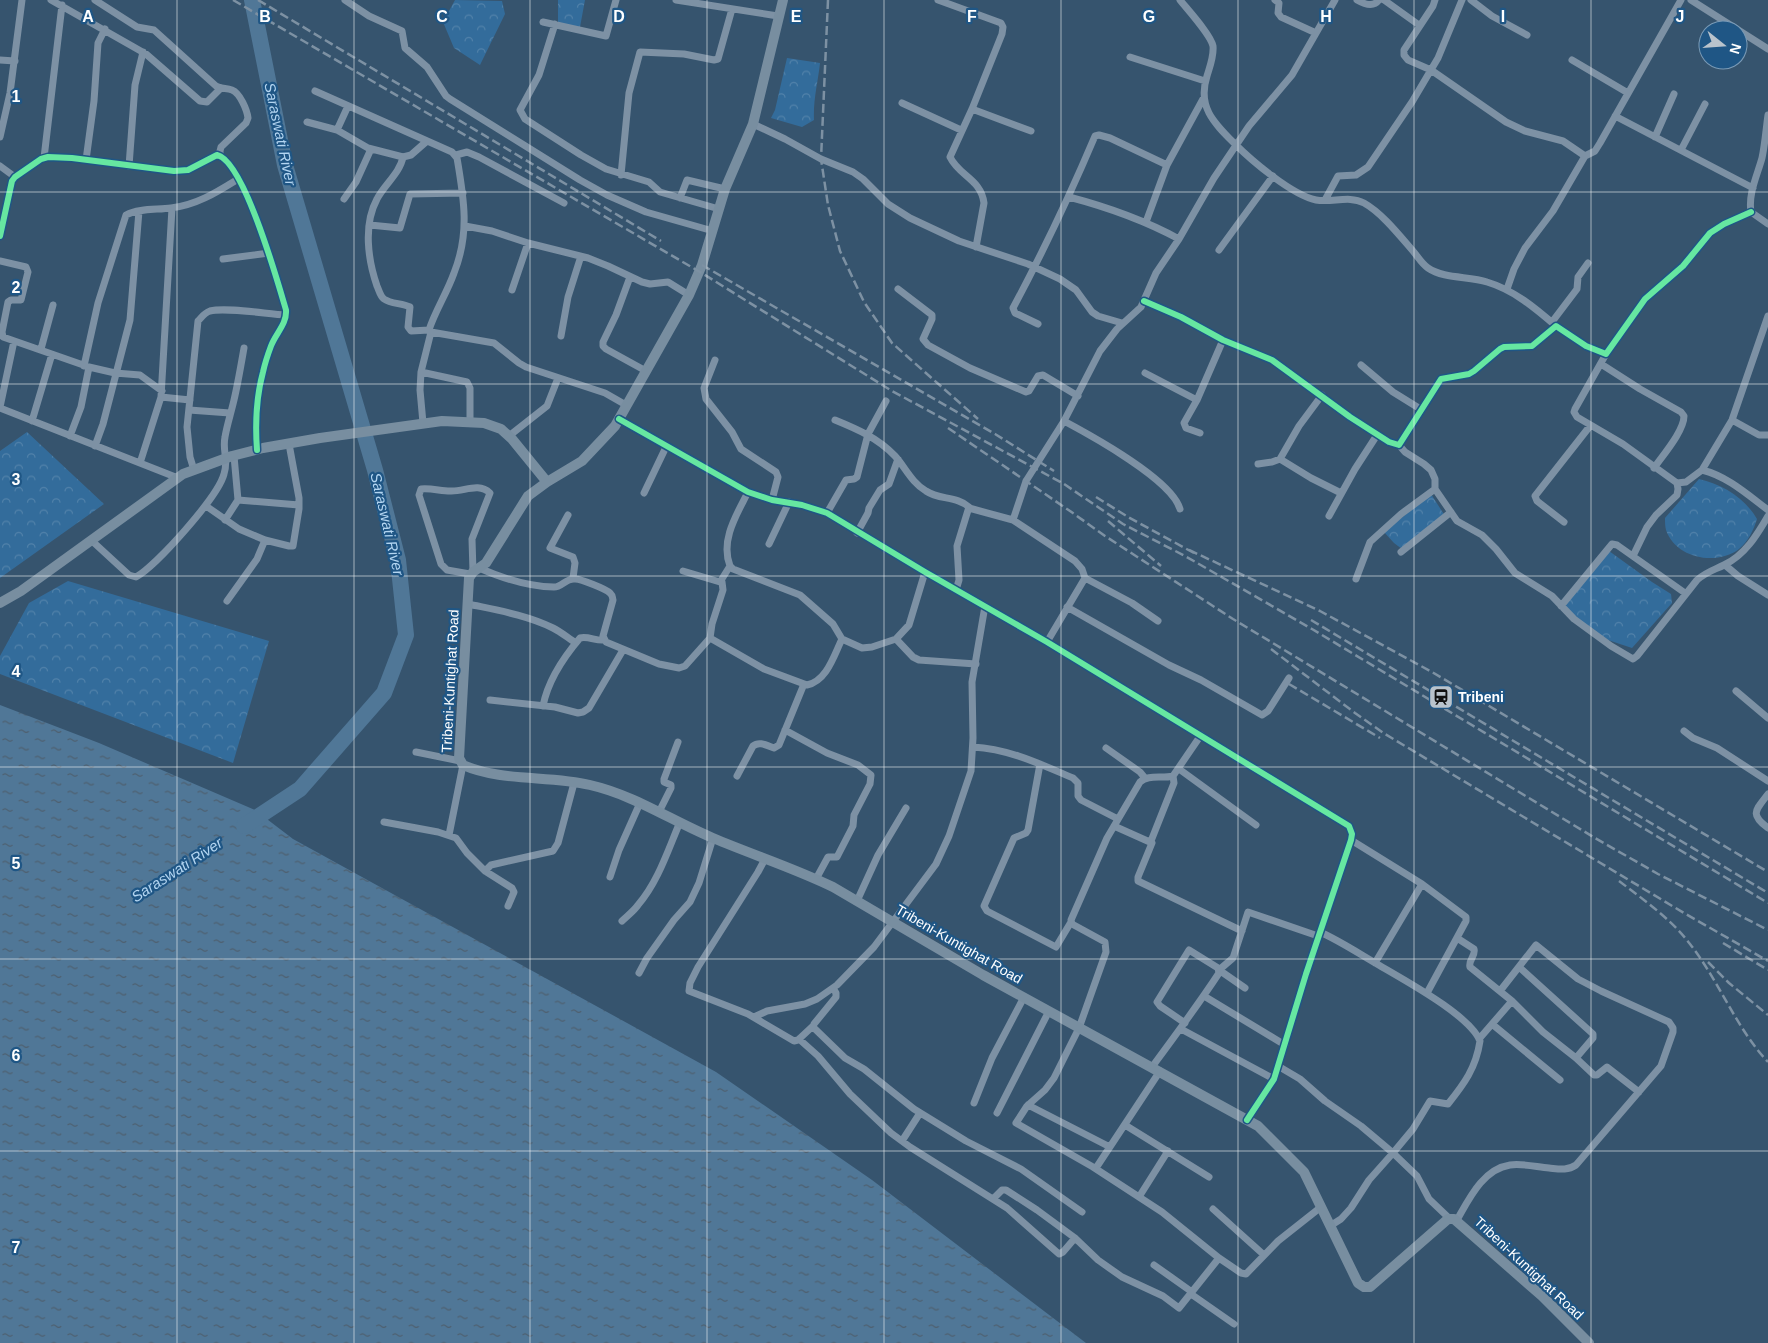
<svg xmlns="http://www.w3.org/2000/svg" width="1768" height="1343" font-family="Helvetica,sans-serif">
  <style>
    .park { fill: url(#park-crowns) }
    .water { fill: url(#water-ripples) }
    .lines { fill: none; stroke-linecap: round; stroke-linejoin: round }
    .river { stroke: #507797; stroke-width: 16 }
    .minor { stroke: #7d91a4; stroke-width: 7 }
    .secondary { stroke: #788ea0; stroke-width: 10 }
    .rail { stroke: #7d91a3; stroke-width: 2.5; stroke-dasharray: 9 4; stroke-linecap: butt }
    .cycleway-casing { stroke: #1f5685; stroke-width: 9 }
    .cycleway { stroke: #66e7a1; stroke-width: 6 }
    .grid { fill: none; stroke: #fff; stroke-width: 1; stroke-opacity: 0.55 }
    .labels { text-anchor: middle; stroke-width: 4.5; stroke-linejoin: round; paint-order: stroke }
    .street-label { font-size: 14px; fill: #fff; stroke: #1f5685 }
    .poi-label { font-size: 14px; font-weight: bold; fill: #fff; stroke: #1f5685; text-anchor: start }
    .water-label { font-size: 15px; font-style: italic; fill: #b3d5f1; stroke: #1f5685 }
    .grid-label { font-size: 16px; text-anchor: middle; font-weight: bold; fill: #fff; stroke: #1f5685; stroke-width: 4.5; stroke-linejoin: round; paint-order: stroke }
  </style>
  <defs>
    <pattern id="park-crowns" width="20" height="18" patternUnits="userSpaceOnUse" patternTransform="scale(1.25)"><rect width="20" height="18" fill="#336c9b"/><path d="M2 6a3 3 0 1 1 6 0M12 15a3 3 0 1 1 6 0" fill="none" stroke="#5282aa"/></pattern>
    <pattern id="water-ripples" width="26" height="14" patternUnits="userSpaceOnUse" patternTransform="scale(1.25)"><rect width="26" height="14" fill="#507797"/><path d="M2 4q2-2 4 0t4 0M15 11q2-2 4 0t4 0" fill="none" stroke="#4e5f6e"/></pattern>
  </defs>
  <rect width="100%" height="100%" fill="#36546e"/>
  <!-- park -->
  <path class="park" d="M455,0L502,1L505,14L480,65L454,48L443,22Z
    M558,0H585L580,27L558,24Z
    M787,58L820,63C818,82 813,100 814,120L802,127L771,118L775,110Z
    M27,432L104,504L0,578V451Z
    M1699,479C1722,484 1745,498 1757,519C1754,529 1748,542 1739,549C1717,566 1676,559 1666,530C1665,526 1665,522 1665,518Z
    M1431,494L1445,516L1406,552L1394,543L1384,532Z
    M1609,551L1652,582L1671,594L1672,603L1632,648L1608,640L1569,614L1564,602Z
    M68,581L269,641L233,763L0,674V656L29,603Z"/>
  <!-- water -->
  <path class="water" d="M0,705L99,743L255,810L293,839L716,1072L872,1180L1086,1343H0Z"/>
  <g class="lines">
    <!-- river -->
    <path class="river" d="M244,826L300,789L384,693L406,635L398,560L375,470L285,165L252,0"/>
    <!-- minor -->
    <path class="minor" d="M51,0L146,54L200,101L207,102L221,88
      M95,0L137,27L154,30L216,86C221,89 226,88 232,90C240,93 247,110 248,118L246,123L221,147L220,151V156
      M345,0L369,16L402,31L405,48L427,67L446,96L450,99L580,180L607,195L646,212L713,231
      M676,0L778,16
      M938,0L1001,23L1003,27L1002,34L972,109L950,157C959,176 981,179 984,203L976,247
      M1180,0C1188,10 1211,35 1213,46C1214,56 1210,66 1207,76C1197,107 1214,123 1235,144C1252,161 1292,195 1316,200C1332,203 1349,195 1364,203C1382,213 1400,236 1413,251C1418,257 1422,264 1428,268C1444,279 1469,276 1487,282C1514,290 1535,308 1556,326
      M1275,0L1279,3L1278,13L1281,17L1316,33
      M1357,0C1364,4 1373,8 1379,0
      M1384,0L1419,25
      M1435,0L1433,6L1404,50V55L1408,60L1431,70L1506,122L1525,131L1563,141L1585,156
      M1471,0L1492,16L1527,35
      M1691,0L1768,49
      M543,22L606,36L616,0
      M555,24L539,75L520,110L525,119L581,155L606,169L649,182L660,192L719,209
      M1130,57L1205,81
      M0,60L15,61
      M1572,60L1628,93
      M315,91L452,152L457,158C464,199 470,233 454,273C447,293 435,311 429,330L431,332L494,343L519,363L526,367L605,393L626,405
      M902,103L961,130
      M972,109L1031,131
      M1768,115C1766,129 1765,144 1762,158C1757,176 1748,194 1751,212L1768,224
      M1615,116L1753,188
      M307,122L337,130L368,148L403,157L411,155L427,141
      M753,124L785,139L821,159L853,172L863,179L888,204L910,218L959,241L1028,264L1060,279L1076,290L1092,312L1098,316L1122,323
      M337,130L348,106
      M0,137L10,93L22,0
      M1655,137L1674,94
      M1681,150L1705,104
      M456,155L467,152L479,157L564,203
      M403,157C400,173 384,185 377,199C363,225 368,260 377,286C379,290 380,296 384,299C391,304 402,303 410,307L408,327L411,331L429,330
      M44,158L62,5
      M86,160L94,101L98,43L105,29
      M1167,165L1203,99
      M0,166L15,177
      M129,166L135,85L143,52
      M621,175L629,93L640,52L684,54L714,60L718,59L732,9
      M1069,197C1107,207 1144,220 1179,239
      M680,198L687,180L725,189
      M344,199L356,182L371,149
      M1325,200L1338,176L1356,175L1368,167L1412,102L1438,58L1462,0
      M370,225L400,228L410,194L463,193
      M465,226L492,231L528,243L588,258L608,266L642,282L650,284L668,282L689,295
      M0,236L12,181L15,177L41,159L48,157L72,158L174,171L188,170L217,155C244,161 278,283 286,310C287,324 276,333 271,346C268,354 265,363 263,372C256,398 255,423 257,450
      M1219,250L1273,176
      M223,259L269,253
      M0,261L26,267L28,272L21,300H11L8,302L2,332L3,337L89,367L115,373L140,375L162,391
      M630,277L616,315L603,342V346L606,349L646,371
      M898,289L932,315V319L923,339L928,345L970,368L1026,392L1029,391L1038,376L1043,375L1078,396
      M1507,289L1514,269L1525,248L1553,211L1585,156L1595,151L1600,143L1681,0
      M512,290L528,243
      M1144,301L1181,317L1223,340L1272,360L1350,417L1389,442L1399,445L1441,379L1469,374L1474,371L1500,349L1504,347L1532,346L1556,326L1586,346L1606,354L1645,299L1683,266L1710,233L1724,224L1751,212
      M1552,322L1577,289L1578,277L1588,263
      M1038,324L1015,313L1013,308C1043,252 1070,195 1095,136L1099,135L1110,138L1167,165L1146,222
      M561,336L568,297L581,256
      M41,349L53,305
      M1606,354L1575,409L1574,412L1577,417L1623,444L1677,483L1686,482L1702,470C1727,476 1748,495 1768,510
      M715,360L704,388L706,399L732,432L741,449L776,472L778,477L772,500
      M1601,364L1640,389L1681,412L1684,416C1684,431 1663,455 1654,468
      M1361,365L1393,392L1422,410
      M84,366L98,303L126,215C139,208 157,210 171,208C197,205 217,192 238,179
      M421,372L467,382L470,388V422
      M1145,373L1197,400
      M161,397L190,400
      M0,407L14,341
      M0,408L178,478
      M189,410L230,413
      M619,419L748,492L772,500L802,505L827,513L925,572L1047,642L1349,826L1352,834L1351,840L1306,974L1274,1079L1247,1120
      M835,420C857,429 878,438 895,456C905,467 912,483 926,491C939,500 957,496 969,507L957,546L959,580L956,590
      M1732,420L1759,435H1768
      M32,421L52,354
      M1064,421C1092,436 1172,480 1180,509
      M423,423L420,390L421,372L431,332
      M1200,433L1186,428L1184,423L1197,400L1223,340
      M70,436L81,407L89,367
      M509,436L547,406L558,378
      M1399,445L1405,452L1424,464L1431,470L1435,479V489L1457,521L1482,535L1496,549L1515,573L1552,596L1574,619L1611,646L1633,659L1637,656L1697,580C1706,572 1714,570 1724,565C1745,555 1757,535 1768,516
      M95,446L103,424L130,320L139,211
      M1280,459L1311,478L1341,493
      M140,463L161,397L172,208
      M1258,464L1272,462L1280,459L1299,426L1322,395
      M194,470L190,457L187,427L198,321C202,317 204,313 210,311C226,307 267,314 286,315
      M1702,470L1732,420L1768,316
      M748,492C737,514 720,540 730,566L733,569L800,595L833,624L842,639L862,648L872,647L896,639L909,625L925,572
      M644,493L666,447
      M238,500L299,505
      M206,506L239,529L265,540L289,546H293L299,509V498L289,444
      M969,508L1013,520L1075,561L1082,569L1085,578
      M827,513L846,480L854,479L857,477L868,434L886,401
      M568,515L550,548L573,557L575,563L573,578
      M1329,516L1355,469L1377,435
      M225,520L238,500L234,456
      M1013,520L1026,481L1064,421L1100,351L1117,329L1141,307L1156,273L1179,239L1214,178L1249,126L1292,75L1335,0
      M1564,522L1537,501L1535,496L1590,426
      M857,533L868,513L869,508L880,490L889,484L898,459
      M91,540L129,575L136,577C156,566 218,497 224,474C229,459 222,452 225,437C227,425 231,413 234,400C238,383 241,365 244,348
      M769,544L789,502
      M1401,552L1451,512
      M1633,556L1647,527L1656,515L1677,495L1678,489L1677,483
      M1725,565L1738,576L1768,595
      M479,568C502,578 529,587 554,587C562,587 566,578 575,579C581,579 606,589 610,593C613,596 612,596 613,600L603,636L606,642L659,664L679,668L685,666L710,638L712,624L723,590L722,582
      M683,571L720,582L730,566
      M470,574L447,570L441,564L419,495L421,489C431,488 441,491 450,491C464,492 478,482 490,493L472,539L473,572
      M1356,579L1370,542L1401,514L1435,489
      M227,601L257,559L265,540
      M468,604C496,610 527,615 553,628C561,632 568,638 576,643
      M1561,606L1612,544L1617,545L1685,593
      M1067,607L1169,665L1201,680L1262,715L1268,711L1289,678
      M710,638L764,669L807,685C827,681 834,655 842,639
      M896,639L913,657L919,660L976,664
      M1047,642L1085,578L1132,603L1158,621
      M1736,691L1768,718
      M490,700L555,707L578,713L583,712L589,708L623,650
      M543,706C548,680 563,658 580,638C588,636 596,641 604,640
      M785,730L827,753L858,765L871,775L870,784L854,815L853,826L837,857H828L816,879
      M1684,731L1693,738L1717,748L1768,781
      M1201,735L1173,776C1162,779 1148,774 1140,782L1107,838L1071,920L1072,924L1105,942L1106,952L1079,1028L1054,1078L1045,1090L1027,1106L1016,1123L1093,1167L1162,1212L1219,1258
      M973,747C1009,749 1040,764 1073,778L1078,783V796L1081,800L1118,819
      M1106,748L1140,772L1145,778
      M416,752L460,761
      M1040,764L1028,830L1026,833L1014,838L984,906L987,911L1056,947L1071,922
      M1179,769L1256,825
      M737,776L753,746C759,741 766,745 774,748L779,745L804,684
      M1768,794C1756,810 1749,814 1768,828
      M659,812L671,788V785L664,782V779L678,742
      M384,822L438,832L456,838L467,853L485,871L512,888L514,892L508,906
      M1114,826L1152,843L1138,877V881L1242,931
      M449,835L463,765
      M1351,840L1422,884L1466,917V921L1427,993
      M1151,841L1174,783L1173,776
      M765,859L758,872L698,967L690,983L689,991L748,1014L794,1041L798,1040L813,1026
      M485,871L491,865L553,851L558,843L574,783
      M610,877L619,850L640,803
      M857,901L878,855L906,808
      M622,921C627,916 634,911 638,905C658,882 668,850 680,822
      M1320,932C1340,941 1358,953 1377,964C1402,979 1470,1015 1480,1041C1476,1068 1464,1084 1448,1104L1430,1101L1413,1129L1393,1153L1369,1180L1351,1208L1341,1219L1330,1226
      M1457,938L1474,949C1476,956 1468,960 1470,967L1512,1001L1543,1032L1576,1058L1594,1075H1597L1607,1067L1639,1092
      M1375,963L1422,884
      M1519,967L1593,1034V1038L1576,1058
      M639,973L647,958L674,920L690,902L699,883L713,838
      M833,988L836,993V997L814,1024L813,1027L845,1058L864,1069L914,1109L966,1141L1021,1169L1082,1212
      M1245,988L1219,970L1233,958L1248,912L1318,936
      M1204,996L1285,1045
      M754,1017L767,1011L805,1004L817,999L837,985L874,947L936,864L949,836L971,771L973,738L972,682L985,606
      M1492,1024L1560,1080
      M1181,1029L1274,1079
      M799,1039L818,1056L850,1094L891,1133L910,1147L1007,1208L1059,1254L1063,1252L1075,1238
      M1479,1039L1512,1001
      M1278,1066L1300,1079L1325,1101L1361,1126L1393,1153L1417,1176L1429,1199L1450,1219
      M1152,1067C1175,1036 1198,1005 1219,973L1218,968L1189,950L1157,1002L1160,1006L1185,1023
      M974,1103L992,1058L1024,997
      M1028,1105L1110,1147
      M997,1113L1049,1011
      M1125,1125L1209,1177
      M902,1141L920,1113
      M1096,1168L1160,1071
      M1139,1197L1168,1151
      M993,1199L1002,1190H1006L1037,1210L1075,1238L1098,1260L1122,1277L1163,1296L1179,1308L1219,1258L1241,1273L1246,1274L1278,1241L1321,1207
      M1213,1209L1264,1255
      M1457,1220C1469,1199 1483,1169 1510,1165C1522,1163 1537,1167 1549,1168C1559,1169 1567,1171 1576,1165L1661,1066L1673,1032V1028L1669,1022L1601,991L1578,979L1536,945L1500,991
      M1154,1265L1192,1292
      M1191,1294L1234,1324"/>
    <!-- secondary -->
    <path class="secondary" d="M547,482L528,496L486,563L473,572L469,578L459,758L463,765C501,782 550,775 590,785C634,795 672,821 713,838C753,855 794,868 833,887L983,975L1258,1126L1304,1172L1358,1283L1364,1287H1370L1448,1219H1454L1542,1296L1589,1343
      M0,603L21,591L183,474L232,456L263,448L320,438L442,421L484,423L501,429L512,439L547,482L582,461L615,426L689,295L702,265L725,189L753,124L783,0"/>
    <!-- rail -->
    <path class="rail" d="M233,0L700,272L892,391L1064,484L1123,524L1185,556L1312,629L1768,903
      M258,0L661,241
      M828,0L821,159L828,205L840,251L864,302L892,343L978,419
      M702,265L995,434L1054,471
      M948,428L1070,511L1105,536L1233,619L1595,838L1658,874L1768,930
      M1096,497L1128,517L1194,553
      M1108,521L1161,566
      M1189,550L1320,611L1432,672L1768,872
      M1311,620L1768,893
      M1271,649L1355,713L1385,734L1684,913L1768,961
      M1289,684L1380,738
      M1619,881C1644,900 1671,919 1690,944C1719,981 1736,1028 1768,1062
      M1723,943L1768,970
      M1708,962L1729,983L1768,1015"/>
    <defs>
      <path id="cycleway" d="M0,236L12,181L15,177L41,159L48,157L72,158L174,171L188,170L217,155C244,161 278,283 286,310C287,324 276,333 271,346C268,354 265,363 263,372C256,398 255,423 257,450
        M1144,301L1181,317L1223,340L1272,360L1350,417L1389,442L1399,445L1441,379L1469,374L1474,371L1500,349L1504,347L1532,346L1556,326L1586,346L1606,354L1645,299L1683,266L1710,233L1724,224L1751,212
        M619,419L748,492L772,500L802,505L827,513L925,572L1047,642L1349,826L1352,834L1351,840L1306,974L1274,1079L1247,1120"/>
    </defs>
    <!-- cycleway casing -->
    <use href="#cycleway" class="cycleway-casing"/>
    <!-- cycleway -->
    <use href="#cycleway" class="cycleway"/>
  </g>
  <!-- grid -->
  <path class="grid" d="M177,0V1343M354,0V1343M530,0V1343M707,0V1343M884,0V1343M1061,0V1343M1238,0V1343M1414,0V1343M1591,0V1343M0,192H1768M0,384H1768M0,576H1768M0,767H1768M0,959H1768M0,1151H1768"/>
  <!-- icons -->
  <defs>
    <symbol id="station-square" viewBox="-11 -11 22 22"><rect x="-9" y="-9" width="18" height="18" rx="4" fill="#b9c3cc" stroke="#1f5685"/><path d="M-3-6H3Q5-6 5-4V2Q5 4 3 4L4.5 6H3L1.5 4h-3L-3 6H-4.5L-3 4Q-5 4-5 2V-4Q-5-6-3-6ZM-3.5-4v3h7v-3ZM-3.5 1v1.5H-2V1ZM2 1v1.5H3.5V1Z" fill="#111"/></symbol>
  </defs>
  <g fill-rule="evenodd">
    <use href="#station-square" x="1427" y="683" width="28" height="28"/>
  </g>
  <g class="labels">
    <!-- street labels -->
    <g class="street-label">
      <text transform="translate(450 681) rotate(-87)" y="5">Tribeni-Kuntighat Road</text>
      <text transform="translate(959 944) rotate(30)" y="5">Tribeni-Kuntighat Road</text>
      <text transform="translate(1529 1268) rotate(43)" y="5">Tribeni-Kuntighat Road</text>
    </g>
    <!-- poi labels -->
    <g class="poi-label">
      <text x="1458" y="702">Tribeni</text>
    </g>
    <!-- water labels -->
    <g class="water-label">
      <text transform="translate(280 134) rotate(78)" y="5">Saraswati River</text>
      <text transform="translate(387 524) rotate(77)" y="5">Saraswati River</text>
      <text transform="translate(177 870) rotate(-33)" y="5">Saraswati River</text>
    </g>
  </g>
  <g class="grid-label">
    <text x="88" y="22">A</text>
    <text x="265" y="22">B</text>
    <text x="442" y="22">C</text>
    <text x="619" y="22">D</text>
    <text x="796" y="22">E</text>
    <text x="972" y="22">F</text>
    <text x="1149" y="22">G</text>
    <text x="1326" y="22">H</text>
    <text x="1503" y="22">I</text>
    <text x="1680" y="22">J</text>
    <text x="16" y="102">1</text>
    <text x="16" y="293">2</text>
    <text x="16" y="485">3</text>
    <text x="16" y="677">4</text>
    <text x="16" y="869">5</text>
    <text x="16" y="1061">6</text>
    <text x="16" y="1253">7</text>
  </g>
  <!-- north arrow -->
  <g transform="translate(1723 45) rotate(107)"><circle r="24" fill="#1f5685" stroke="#799ab6"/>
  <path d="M0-4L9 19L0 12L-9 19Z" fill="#b9c3cc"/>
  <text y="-8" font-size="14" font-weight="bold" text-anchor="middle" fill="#ffffff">N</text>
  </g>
</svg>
